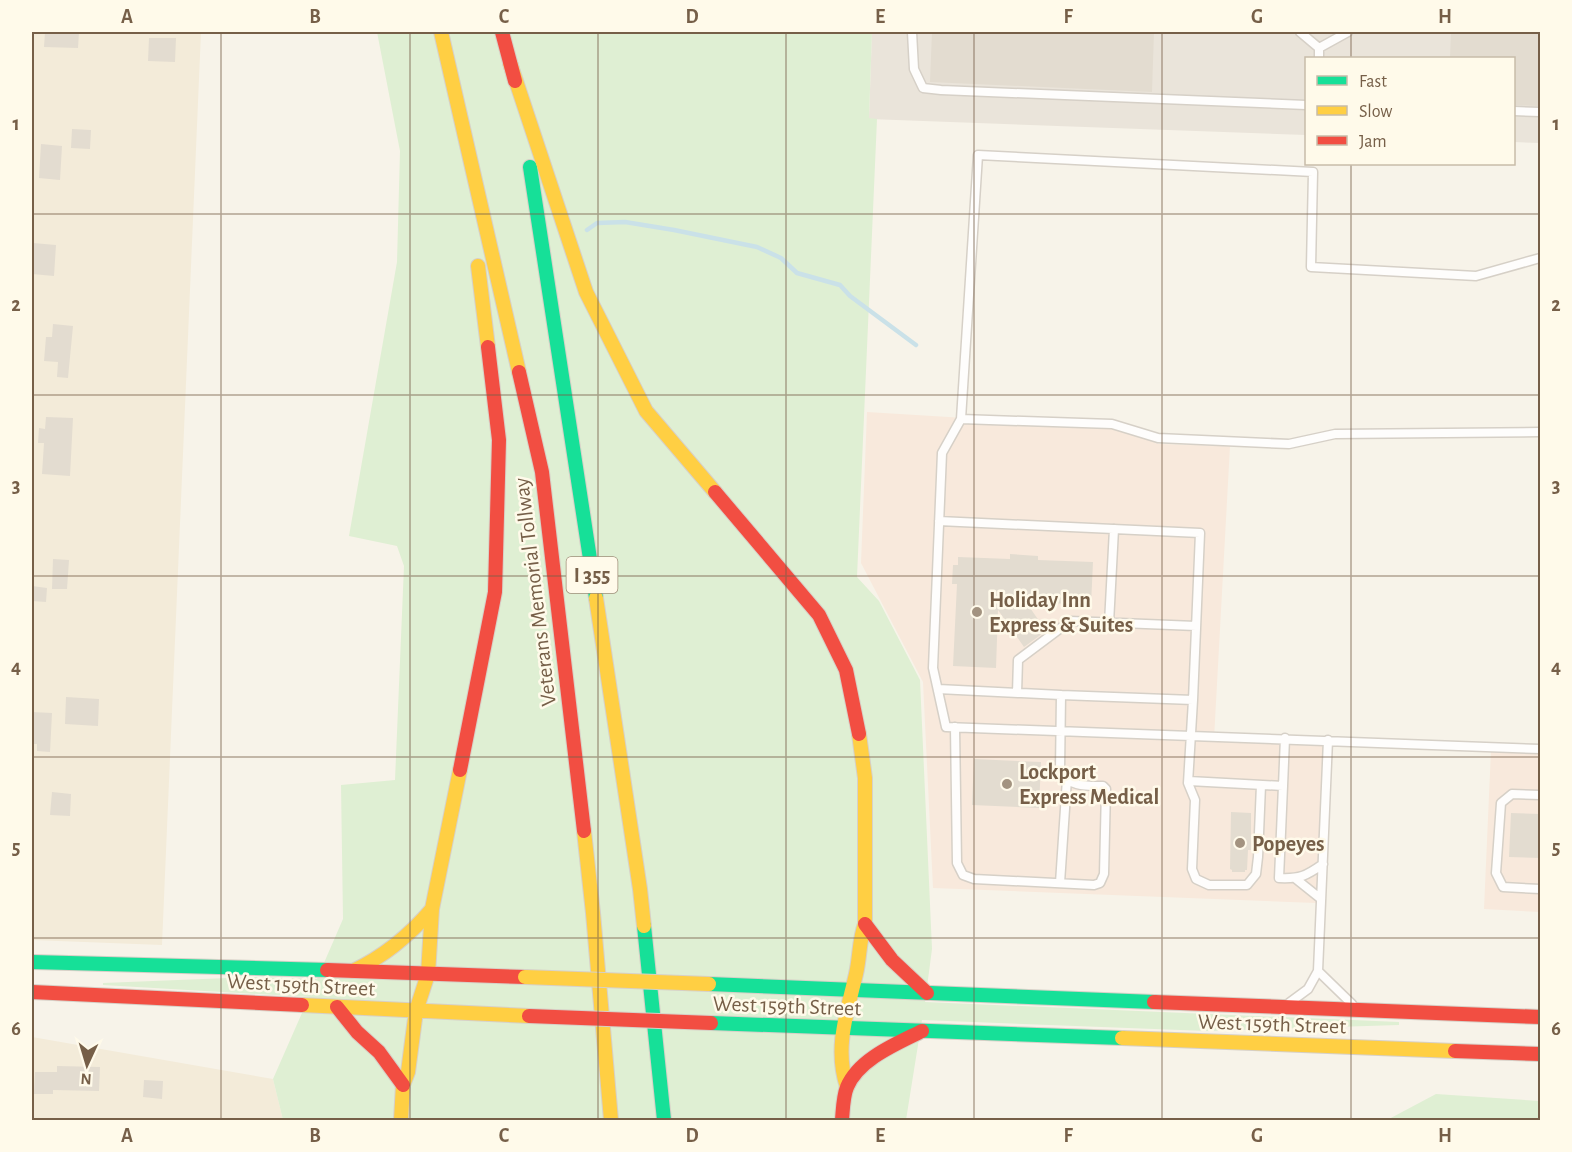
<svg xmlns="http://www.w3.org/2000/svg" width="1572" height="1152" font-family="'Alegreya Sans',sans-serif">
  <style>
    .residential { fill: #f3ebd9 }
    .commercial { fill: #f8e9dc }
    .industrial { fill: #eae4da }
    .green { fill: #dfefd3 }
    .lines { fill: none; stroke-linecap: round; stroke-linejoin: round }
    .stream { stroke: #cae1e8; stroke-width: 4.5 }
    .building { fill: #e3dcd0 }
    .lane-casing { stroke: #d6d0c7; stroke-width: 11 }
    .fast-casing { stroke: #d7d0c7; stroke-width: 16 }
    .slow-casing { stroke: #d7d0c7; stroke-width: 16 }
    .jam-casing { stroke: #d7d0c7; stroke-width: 16 }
    .lane { stroke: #fefdfc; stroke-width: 8 }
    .fast { stroke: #16e098; stroke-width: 14 }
    .slow { stroke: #ffcf43; stroke-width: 14 }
    .jam { stroke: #f24e42; stroke-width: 14 }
    .slow-bridge-casing { stroke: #d7d0c7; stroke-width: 16; stroke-linecap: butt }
    .jam-bridge-casing { stroke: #d7d0c7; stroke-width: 16; stroke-linecap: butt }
    .slow-bridge { stroke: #ffcf43; stroke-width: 14 }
    .jam-bridge { stroke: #f24e42; stroke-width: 14 }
    .grid { fill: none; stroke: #765f48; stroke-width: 1.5; stroke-opacity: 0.55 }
    .poi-dot { fill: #a39380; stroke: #fffaea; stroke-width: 2 }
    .labels { text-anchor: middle; stroke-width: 5; stroke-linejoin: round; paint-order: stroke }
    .shield { fill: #fffaea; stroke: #9f8e79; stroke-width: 1.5 }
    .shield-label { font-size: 21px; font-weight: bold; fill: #765f48 }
    .street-label { font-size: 22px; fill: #765f48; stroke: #fffaea }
    .poi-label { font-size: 22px; font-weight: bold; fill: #765f48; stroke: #fffaea; text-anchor: start }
    .neatline { fill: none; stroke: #765f48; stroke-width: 2 }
    .grid-label { font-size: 20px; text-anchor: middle; font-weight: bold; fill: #765f48 }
  </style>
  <rect width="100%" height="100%" fill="#f7f3e9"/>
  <!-- residential -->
  <path class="residential" d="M32,32H201L162,945L32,940Z
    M32,1037L273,1079L283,1120H32Z"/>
  <!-- commercial -->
  <path class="commercial" d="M867,412L1111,427L1159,444L1230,446L1214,739L1325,743L1316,903L933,888L923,682L861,563Z
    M1491,750L1540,753V912L1484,909Z"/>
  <!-- industrial -->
  <path class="industrial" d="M872,32H1540V143L1514,142V58H1306V135L869,119Z"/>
  <!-- green -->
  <path class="green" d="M377,32H872L869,118L877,119L857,577L879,601L920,680L932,949L925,1002L1399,1022V1025L1207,1031L922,1020L906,1120H283L273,1079L309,997L103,985V983L253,977L317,979L343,919L341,785L395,780L404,566L397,546L349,536L397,262L400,151Z
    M1436,1094L1540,1101V1120H1387Z"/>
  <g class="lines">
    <!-- stream -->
    <path class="stream" d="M587,230L597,223L625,222L674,230L757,247L781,258L797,273L840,285L850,296L916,345"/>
  </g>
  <!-- building -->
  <path class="building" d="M45,32H79L78,48L44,47Z
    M932,32H1154L1152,92L930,82Z
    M1451,32H1540V106L1514,105V58H1450Z
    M149,38H176L175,62L148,61Z
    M72,129L91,130L90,149L71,148Z
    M41,144L62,146L60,180L39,178Z
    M33,243L56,245L54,276L32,274Z
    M53,324L73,326L68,378L57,377L58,362L44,361L46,337H52Z
    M46,417L73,418L70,476L42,474L44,443H38L39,428L45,429Z
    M1010,554L1038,556V560L1093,562L1091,605L1026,602L1046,631L1024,647L998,610L996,668L953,666L957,584H952L953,565H958V557L1010,559Z
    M53,559L69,560L67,589H52Z
    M32,586L47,588L46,602L32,601Z
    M66,697L99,699L98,726L65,724Z
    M32,712L52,713L50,752L37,751V744H32Z
    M974,759L1041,762L1039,808L972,805Z
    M52,792L71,794L70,816L50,815Z
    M1231,812L1251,813V850H1248L1247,870H1245V872H1232V870L1230,869Z
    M1511,813L1540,814V858L1509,857Z
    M57,1066L100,1067L99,1091L53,1090V1094H34L35,1072H57Z
    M144,1080L163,1081L162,1099L143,1097Z"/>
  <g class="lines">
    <defs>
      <path id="lane" d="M912,32L914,69L923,88L941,90L1306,105
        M1300,32L1319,48
        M1319,58V48L1348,32
        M1514,111L1540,112
        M1540,258L1476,276L1311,267L1313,172L978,155L961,419L942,453L933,668L946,727L1540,749
        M961,419L1112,424L1158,438L1289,444L1335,434L1540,432
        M939,521L1200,533L1193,700L1061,695
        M1109,623L1114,529
        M938,689L1061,695L1060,770C1068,787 1086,786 1103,786L1106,789L1104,874L1100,883L1094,885L974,879L963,875L957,863L955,727
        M1017,693L1018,660L1070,621L1196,626
        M1193,700L1188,783L1195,800L1192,869L1196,879L1209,885H1247L1256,874L1258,857L1261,785
        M1189,781L1283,786L1285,738
        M1283,786L1279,878C1300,879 1306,876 1323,864
        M1540,795L1512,794L1501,803L1496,873L1503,887L1540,889
        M1296,879L1321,899
        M1060,883L1067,779
        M1318,971L1352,1004
        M1289,1003L1308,989L1318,971L1328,740"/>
      <path id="fast" d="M530,167L596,598
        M644,926L664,1120
        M32,962L327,970
        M709,984L1154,1002
        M711,1023L1122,1038"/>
      <path id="slow" d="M441,32L519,372
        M510,63L586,292L646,411L715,492
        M478,266L488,347
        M596,598L640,889L644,926
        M584,831L593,913L611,1120
        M353,971C385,956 409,936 432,909
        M302,1005L529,1016
        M1122,1038L1455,1051
        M847,1087C834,1048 847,1013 856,974C860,957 859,940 865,924V778L859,734
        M401,1120L403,1085L408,1072L416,1011L428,974L432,909L460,770"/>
      <path id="jam" d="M502,32L515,81
        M519,372L542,472L584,831
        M715,492L819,615L846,670L859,734
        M460,770L495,592L499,440L488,347
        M865,924L892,960L927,993
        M327,970L525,977
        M32,992L302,1005
        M1154,1002L1540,1017
        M337,1007L357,1032L379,1052L403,1085
        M1455,1051L1540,1054
        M842,1120C843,1109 843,1097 847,1087C859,1059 896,1044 922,1031"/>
    </defs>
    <!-- lane casing -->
    <use href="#lane" class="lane-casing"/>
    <!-- fast casing -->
    <use href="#fast" class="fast-casing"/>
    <!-- slow casing -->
    <use href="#slow" class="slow-casing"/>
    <!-- jam casing -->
    <use href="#jam" class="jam-casing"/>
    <!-- lane -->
    <use href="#lane" class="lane"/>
    <!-- fast -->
    <use href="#fast" class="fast"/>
    <!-- slow -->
    <use href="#slow" class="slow"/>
    <!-- jam -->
    <use href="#jam" class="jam"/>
    <defs>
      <path id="slow-bridge" d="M525,977L709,984"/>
      <path id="jam-bridge" d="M529,1016L711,1023"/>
    </defs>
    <!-- slow-bridge casing -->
    <use href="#slow-bridge" class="slow-bridge-casing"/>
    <!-- jam-bridge casing -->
    <use href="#jam-bridge" class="jam-bridge-casing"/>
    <!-- slow-bridge -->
    <use href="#slow-bridge" class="slow-bridge"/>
    <!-- jam-bridge -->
    <use href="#jam-bridge" class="jam-bridge"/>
  </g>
  <!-- grid -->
  <path class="grid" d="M221,32V1120M410,32V1120M598,32V1120M786,32V1120M974,32V1120M1162,32V1120M1351,32V58M1351,164V1120M32,214H1540M32,395H1540M32,576H1540M32,757H1540M32,938H1540"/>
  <!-- markers -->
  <g class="poi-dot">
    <circle cx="977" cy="612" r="6"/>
    <circle cx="1007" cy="784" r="6"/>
    <circle cx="1240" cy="843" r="6"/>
  </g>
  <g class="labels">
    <!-- shield labels -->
    <rect class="shield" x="566.5" y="557" width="51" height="36" rx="4.5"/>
    <g class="shield-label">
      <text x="592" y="582">I 355</text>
    </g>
    <!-- street labels -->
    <g class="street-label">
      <text transform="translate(534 592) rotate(-97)" y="8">Veterans Memorial Tollway</text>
      <text transform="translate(301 984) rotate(3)" y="8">West 159th Street</text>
      <text transform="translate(787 1005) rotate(2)" y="8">West 159th Street</text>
      <text transform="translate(1272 1023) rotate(2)" y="8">West 159th Street</text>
    </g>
    <!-- poi labels -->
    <g class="poi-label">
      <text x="989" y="607">Holiday Inn<tspan x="989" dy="25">Express &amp; Suites</tspan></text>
      <text x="1019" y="779">Lockport<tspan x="1019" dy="25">Express Medical</tspan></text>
      <text x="1252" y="851">Popeyes</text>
    </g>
  </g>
  <!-- border -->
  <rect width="1572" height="1152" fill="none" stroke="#fffaea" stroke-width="66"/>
  <!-- legend -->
  <rect x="1305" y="57" width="210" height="108" fill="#fffaea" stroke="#c8bca9" stroke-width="1.5"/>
  <rect x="1317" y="76" width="30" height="9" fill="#16e098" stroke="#c8bca9" stroke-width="1.5"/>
  <text x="1359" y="87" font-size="18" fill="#765f48">Fast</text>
  <rect x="1317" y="106" width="30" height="9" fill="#ffcf43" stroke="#c8bca9" stroke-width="1.5"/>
  <text x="1359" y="117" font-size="18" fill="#765f48">Slow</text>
  <rect x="1317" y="136" width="30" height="9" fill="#f24e42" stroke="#c8bca9" stroke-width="1.5"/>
  <text x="1359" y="147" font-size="18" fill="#765f48">Jam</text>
  <!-- north arrow -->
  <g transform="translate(87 1065) rotate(184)" stroke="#fffaea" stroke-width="4.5" paint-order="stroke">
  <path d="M0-4.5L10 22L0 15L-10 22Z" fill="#765f48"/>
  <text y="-9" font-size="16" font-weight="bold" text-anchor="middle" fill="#765f48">N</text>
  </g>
  <rect x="33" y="33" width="1506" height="1086" class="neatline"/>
  <g class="grid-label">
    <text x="127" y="23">A</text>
    <text x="315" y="23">B</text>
    <text x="504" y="23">C</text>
    <text x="692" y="23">D</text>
    <text x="880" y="23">E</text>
    <text x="1068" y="23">F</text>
    <text x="1257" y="23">G</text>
    <text x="1445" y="23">H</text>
    <text x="16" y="130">1</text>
    <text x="1556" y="130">1</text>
    <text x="16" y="311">2</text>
    <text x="1556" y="311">2</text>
    <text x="16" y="492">3</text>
    <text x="1556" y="492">3</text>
    <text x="16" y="673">4</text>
    <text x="1556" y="673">4</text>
    <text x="16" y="854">5</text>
    <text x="1556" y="854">5</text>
    <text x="16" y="1035">6</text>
    <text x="1556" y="1035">6</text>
    <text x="127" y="1142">A</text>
    <text x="315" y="1142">B</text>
    <text x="504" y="1142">C</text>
    <text x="692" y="1142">D</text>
    <text x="880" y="1142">E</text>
    <text x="1068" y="1142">F</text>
    <text x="1257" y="1142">G</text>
    <text x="1445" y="1142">H</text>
  </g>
</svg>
